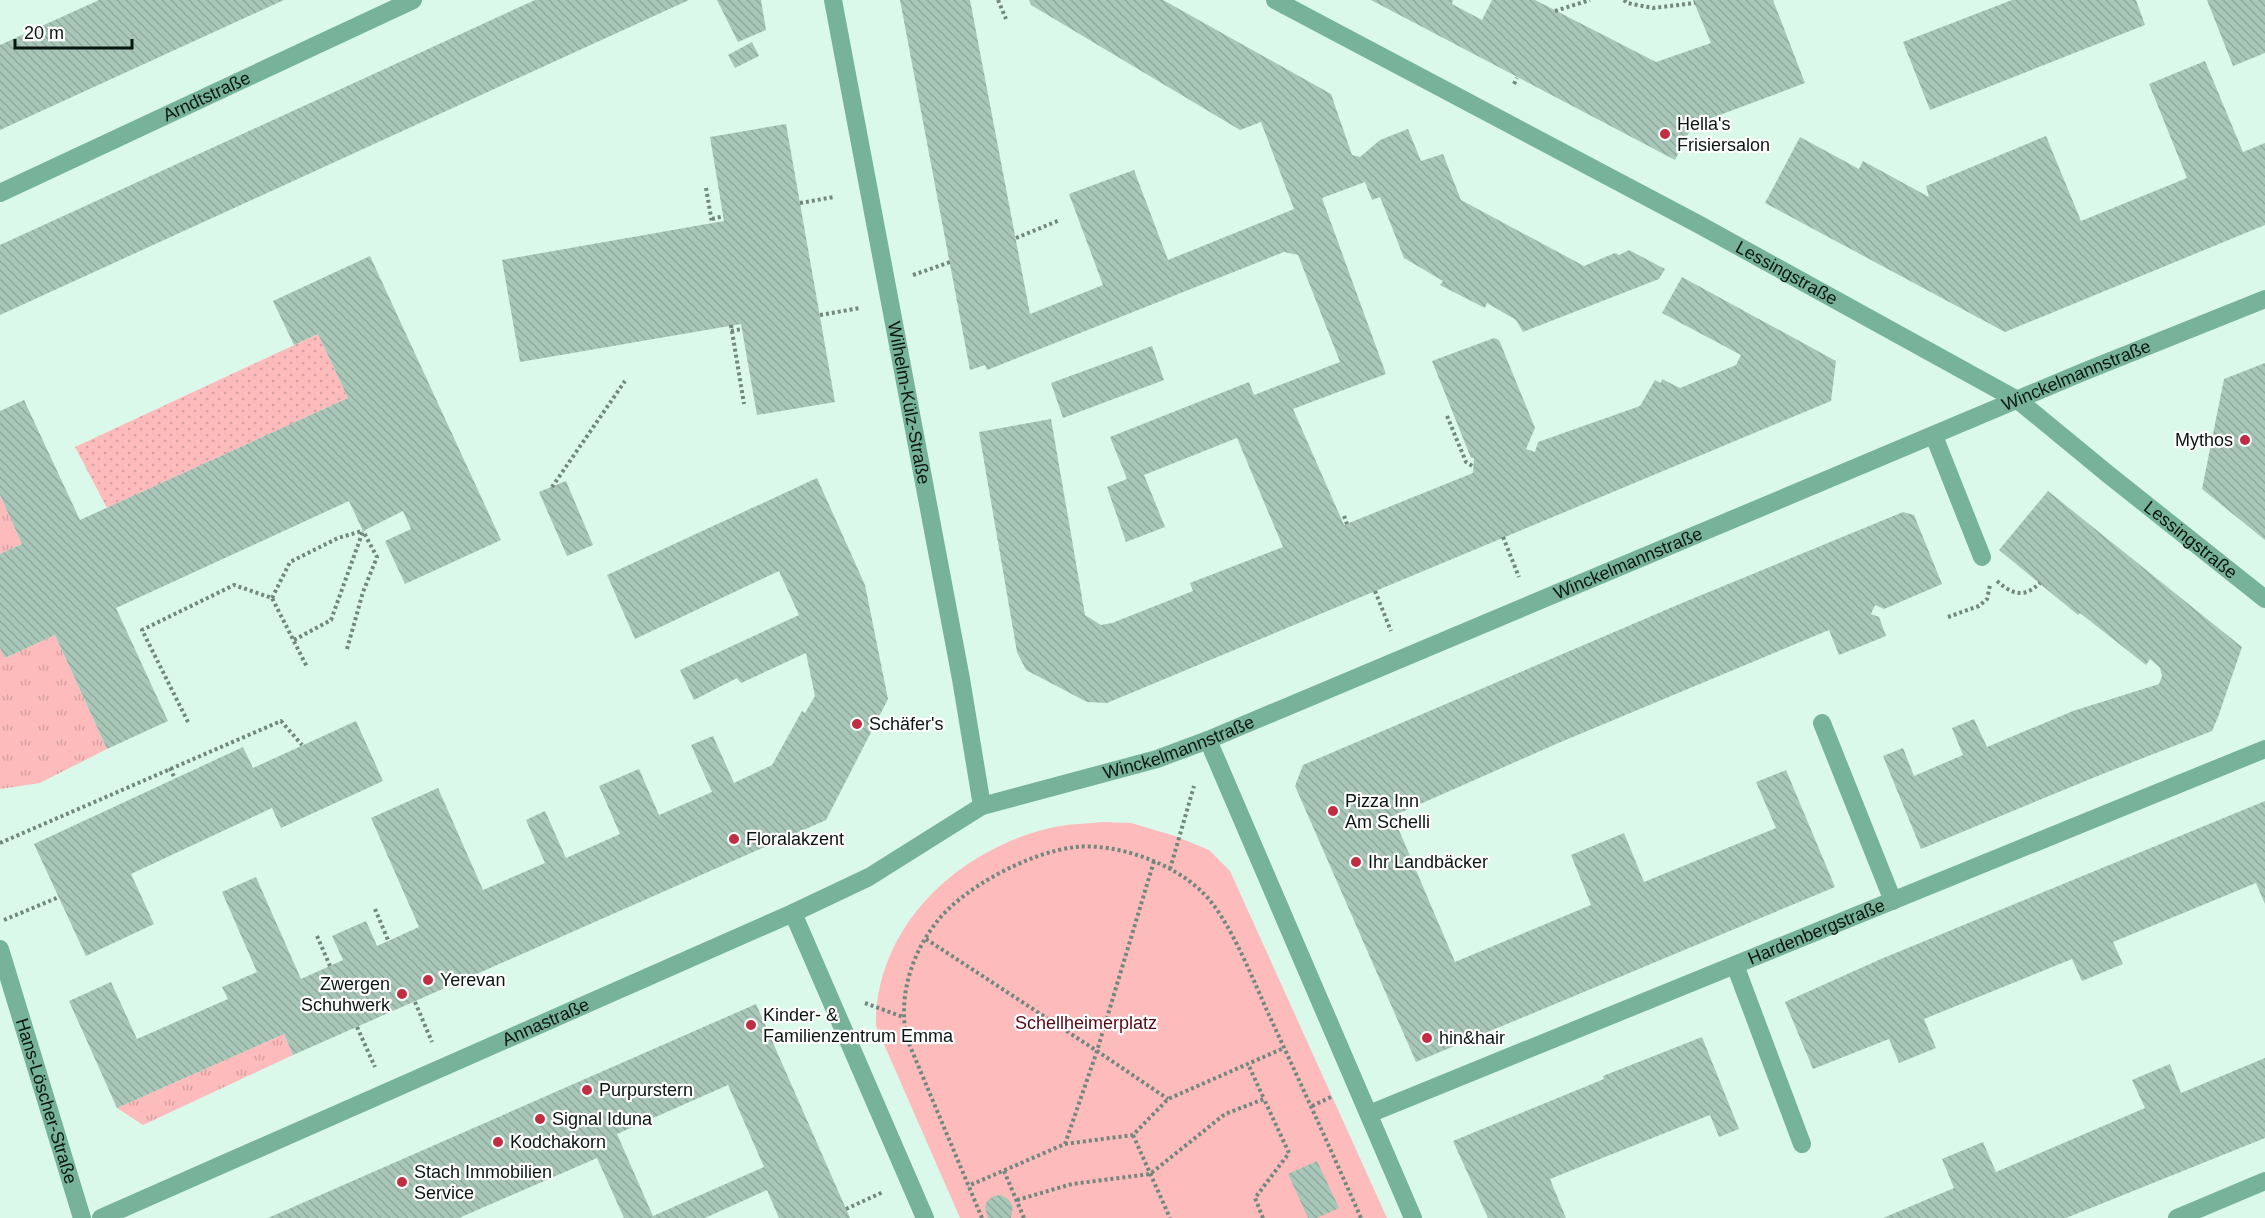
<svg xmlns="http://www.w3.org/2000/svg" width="2265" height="1218" font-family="Helvetica,sans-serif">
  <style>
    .grass { fill: url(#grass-tufts) }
    .park { fill: #fdbbbc }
    .garden { fill: url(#garden-dots) }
    .building { fill: url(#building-back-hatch); fill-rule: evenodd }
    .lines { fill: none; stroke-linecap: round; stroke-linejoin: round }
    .path { stroke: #72877e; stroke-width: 4; stroke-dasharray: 3 3; stroke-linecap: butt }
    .service { stroke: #77b39a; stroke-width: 18 }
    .minor { stroke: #77b39a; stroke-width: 18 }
    .poi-dot { fill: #bf2e42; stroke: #fff; stroke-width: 2 }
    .labels { text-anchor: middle; stroke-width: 4.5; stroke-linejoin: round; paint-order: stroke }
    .street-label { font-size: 18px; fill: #0a1511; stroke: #fff }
    .poi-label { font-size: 18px; fill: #0a1511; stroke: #fff; text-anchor: start }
    .park-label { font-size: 18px; fill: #540815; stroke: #fff }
  </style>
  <defs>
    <pattern id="grass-tufts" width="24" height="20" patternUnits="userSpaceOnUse" patternTransform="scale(1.5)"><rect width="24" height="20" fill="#fdbbbc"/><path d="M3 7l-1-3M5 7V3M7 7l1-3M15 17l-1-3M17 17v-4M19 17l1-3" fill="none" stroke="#d8a0a1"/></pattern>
    <pattern id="garden-dots" width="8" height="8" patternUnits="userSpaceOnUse" patternTransform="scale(1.5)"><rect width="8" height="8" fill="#fdbbbc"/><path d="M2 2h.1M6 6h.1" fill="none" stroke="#d8a0a1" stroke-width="1.8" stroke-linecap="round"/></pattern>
    <pattern id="building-back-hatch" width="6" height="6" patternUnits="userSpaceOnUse" patternTransform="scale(1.5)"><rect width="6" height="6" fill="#a9c7b9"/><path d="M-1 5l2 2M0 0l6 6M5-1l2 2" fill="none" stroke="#90aa9e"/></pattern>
  </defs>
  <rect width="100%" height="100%" fill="#daf9eb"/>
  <!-- grass -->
  <path class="grass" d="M0,495L22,544L0,554Z
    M55,635L107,749L40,783L0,789V647L5,658Z
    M284,1034L293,1055L143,1125L117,1108Z"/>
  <!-- park -->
  <path class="park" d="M1101,822L1131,823L1175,836L1209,850L1230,871L1387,1218H960L876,1026C875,926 958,850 1050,828C1066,824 1084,824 1101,822Z"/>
  <!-- garden -->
  <path class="garden" d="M318,334L348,398L107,508L75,447Z"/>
  <!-- building -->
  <path class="building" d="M99,0H284L0,130V45Z
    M535,0H689L0,315V245Z
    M717,0H761L766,30L738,42Z
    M900,0H970L1030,314L1103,285L1069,194L1134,170L1168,260L1294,209L1261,122L1240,130L1031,5L1029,0H1163L1331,94L1352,155L1360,157L1380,140L1408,129L1421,161L1443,154L1461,200L1584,266L1615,253L1619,255L1629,250L1665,269L1659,279L1523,332L1516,320L1487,303L1485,308L1440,285L1443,281L1404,258L1380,197L1372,200L1365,182L1322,198L1386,374L1293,409L1344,525L1473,473L1474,458H1471L1432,361L1494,338L1499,340L1535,428L1526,449L1535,452L1538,442L1640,406L1655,380L1661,383L1662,379L1680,388L1736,365L1741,355L1662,313L1682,277L1836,361L1831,401L1107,703L1087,702L1026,670L1017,652L979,432L1051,419L1085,615L1101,625L1112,623L1193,591L1190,583L1283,547L1237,438L1144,475L1165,527L1126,542L1107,487L1127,479L1110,437L1249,382L1254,395L1340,362L1298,255L1284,252L987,370L985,365L970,370Z
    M1371,0H1453L1452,4L1482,20L1492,0H1535L1656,62L1711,43L1693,0H1773L1805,83L1693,125L1675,160Z
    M2012,0H2136L2145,25L1930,110L1903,42Z
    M2207,0H2265V53L2233,66Z
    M752,42L759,56L735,68L728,55Z
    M2205,61L2243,152L2265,143V225L2005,332L1765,203L1800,137L1859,169L1863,161L1929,197L1926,186L2046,136L2081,221L2187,178L2149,84Z
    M786,124L835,402L757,415L741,324L520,362L502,260L724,221L710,137Z
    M370,256L501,540L405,584L385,541L411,529L403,511L363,531L349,501L116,608L168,721L107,749L55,635L5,658L0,648V554L22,544L0,495V411L24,400L80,520L348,398L318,334L294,345L273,301Z
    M1152,346L1164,380L1063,418L1051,383Z
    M2265,363V540L2202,489L2224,379Z
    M817,478L865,585L888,699L826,820L293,1055L284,1034L117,1108L69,1001L111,982L137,1039L228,999L222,987L257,972L222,892L256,877L301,979L343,960L332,936L350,928L366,921L377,946L419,927L371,818L438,788L483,890L545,863L526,820L545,811L566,858L620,834L599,786L639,769L659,815L712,792L691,745L713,736L734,783L772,765L802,711L805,713L815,696L806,653L741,683L737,678L694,700L680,670L799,615L779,571L635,639L607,575Z
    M566,481L593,545L567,556L539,492Z
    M2048,491L2242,647L2218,717L2212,731L2100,775L1921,849L1883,756L1903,748L1914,776L1963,755L1952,728L1974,719L1987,747L2073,711L2159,684L2162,676L2160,668L2150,659L2146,665L2080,613L2078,615L1999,550Z
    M1903,512L1914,515L1942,584L1884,609L1875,605L1871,614L1879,617L1886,636L1839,655L1829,630L1556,744L1393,816L1455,962L1591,905L1571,855L1624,833L1644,882L1776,828L1756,782L1786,770L1835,887L1416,1062L1295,786L1303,765L1682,603Z
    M356,721L383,781L281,828L272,808L131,874L154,924L86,956L34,844L243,747L253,768Z
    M2265,801V904L2256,883L2113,942L2123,964L2082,981L2072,959L1924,1019L1936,1048L1899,1063L1889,1039L1813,1069L1785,1002L1881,959Z
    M756,1004L850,1218H779L767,1190L705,1218H624L597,1158L459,1218H268ZM728,1085L764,1167L653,1216L617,1134Z
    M1702,1037L1739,1129L1719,1137L1710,1115L1550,1179L1566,1218H1488L1453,1141L1604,1079L1603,1076Z
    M2265,1058V1138L2066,1218H1883L1954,1188L1942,1159L1983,1142L1996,1172L2145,1108L2132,1080L2170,1064L2181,1093Z
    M1317,1161L1339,1208L1317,1218H1308L1288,1174Z
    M1001,1195L1008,1199L1013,1206L1011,1218H988L985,1207L987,1201L994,1196Z"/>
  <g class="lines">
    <!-- path -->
    <path class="path" d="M998,0L1006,19
      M1624,0L1627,3L1653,8L1695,3
      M1555,11L1590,0
      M1514,84L1517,78
      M706,188L712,223
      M800,203L834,197
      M712,219L724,216
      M1016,238L1060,220
      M913,275L950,262
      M820,315L860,308
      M731,325L744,404
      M731,331L742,329
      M1447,416L1466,462L1474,467
      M552,487L625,381
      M1344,516L1347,524
      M1503,537L1519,577
      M1997,581C2012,594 2023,599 2040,583
      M1375,591L1391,631
      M272,598L290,562L338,538L362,531
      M1948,617L1979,606L1987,599L1990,585
      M294,640L331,620L363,531
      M347,649L363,592L377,557L363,531
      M188,722L142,630L234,585L272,598L307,667
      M170,768L175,779
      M0,843L281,721L302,745
      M1154,861L1097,1051L1168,1099
      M1170,869L1194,786
      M375,909L388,940
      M4,920L59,897
      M317,936L330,966
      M926,939L1097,1051L1065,1144L968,1186
      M415,1002L432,1042
      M865,1003L903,1017
      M357,1027L375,1067
      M1312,1106L1331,1097
      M1133,1135L1170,1218
      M1065,1144L1133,1135L1168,1099L1284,1048
      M1004,1171L1024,1218
      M1017,1200L1072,1184L1150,1174L1225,1114L1264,1099L1248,1064
      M846,1209L883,1192
      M982,1218L907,1039C898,999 910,957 935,924C963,887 1030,852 1076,847C1117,843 1173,863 1202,892C1229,917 1253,980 1269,1015C1300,1082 1331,1150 1361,1218
      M1263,1218L1255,1198L1289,1153L1264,1099"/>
    <!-- service -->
    <path class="service" d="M1934,436L1982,557
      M1822,723L1893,901
      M1735,965L1802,1144"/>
    <!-- minor -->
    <g class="minor">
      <path id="s1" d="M833,0L961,679L982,806"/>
      <path id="s2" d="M1275,0L1698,224L2019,401L2109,475L2265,599"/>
      <path id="s3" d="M0,193L413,0"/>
      <path d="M1208,740L1413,1218"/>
      <path d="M793,913L925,1218"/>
      <path id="s4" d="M0,949L82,1218"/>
      <path id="s5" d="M1369,1114L2265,749"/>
      <path id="s6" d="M101,1218L793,913L869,877L982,806L1157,759L1208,740L2083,372L2265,299"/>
      <path d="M2177,1218L2265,1181"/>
    </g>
  </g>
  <!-- markers -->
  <g class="poi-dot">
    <circle cx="1665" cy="134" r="6"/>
    <circle cx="2245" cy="440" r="6"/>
    <circle cx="857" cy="724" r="6"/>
    <circle cx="1333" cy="811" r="6"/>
    <circle cx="734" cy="839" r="6"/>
    <circle cx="1356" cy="862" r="6"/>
    <circle cx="428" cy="980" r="6"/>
    <circle cx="402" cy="994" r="6"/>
    <circle cx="751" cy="1025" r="6"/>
    <circle cx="1427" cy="1038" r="6"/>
    <circle cx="587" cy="1090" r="6"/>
    <circle cx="540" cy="1119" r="6"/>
    <circle cx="498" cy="1142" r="6"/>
    <circle cx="402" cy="1182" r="6"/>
  </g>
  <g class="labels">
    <!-- street labels -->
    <g class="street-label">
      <text dy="6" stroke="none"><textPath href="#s3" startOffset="228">Arndtstraße</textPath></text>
      <text dy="6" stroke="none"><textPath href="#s2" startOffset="580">Lessingstraße</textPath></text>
      <text dy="6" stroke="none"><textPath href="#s6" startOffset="2151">Winckelmannstraße</textPath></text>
      <text dy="6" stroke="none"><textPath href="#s1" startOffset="410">Wilhelm-Külz-Straße</textPath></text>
      <text dy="6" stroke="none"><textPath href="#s2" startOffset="1066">Lessingstraße</textPath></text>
      <text dy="6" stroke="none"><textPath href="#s6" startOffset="1665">Winckelmannstraße</textPath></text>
      <text dy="6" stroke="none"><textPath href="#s6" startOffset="1179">Winckelmannstraße</textPath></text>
      <text dy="6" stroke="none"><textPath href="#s5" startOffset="483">Hardenbergstraße</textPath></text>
      <text dy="6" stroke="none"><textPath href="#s6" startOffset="486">Annastraße</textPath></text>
      <text dy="6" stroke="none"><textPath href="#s4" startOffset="159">Hans-Löscher-Straße</textPath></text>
    </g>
    <!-- poi labels -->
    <g class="poi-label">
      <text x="1677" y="130">Hella's<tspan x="1677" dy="21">Frisiersalon</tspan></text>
      <text x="2233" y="446" text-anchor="end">Mythos</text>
      <text x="869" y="730">Schäfer's</text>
      <text x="1345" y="807">Pizza Inn<tspan x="1345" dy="21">Am Schelli</tspan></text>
      <text x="746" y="845">Floralakzent</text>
      <text x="1368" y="868">Ihr Landbäcker</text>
      <text x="440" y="986">Yerevan</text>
      <text x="390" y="990" text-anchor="end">Zwergen<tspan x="390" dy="21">Schuhwerk</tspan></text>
      <text x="763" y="1021">Kinder- &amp;<tspan x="763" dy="21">Familienzentrum Emma</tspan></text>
      <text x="1439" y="1044">hin&amp;hair</text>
      <text x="599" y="1096">Purpurstern</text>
      <text x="552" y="1125">Signal Iduna</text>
      <text x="510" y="1148">Kodchakorn</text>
      <text x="414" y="1178">Stach Immobilien<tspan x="414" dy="21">Service</tspan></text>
    </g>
    <!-- park labels -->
    <g class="park-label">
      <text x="1086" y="1029">Schellheimerplatz</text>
    </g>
  </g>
  <!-- scale -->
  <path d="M15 39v9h117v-9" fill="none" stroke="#0a1511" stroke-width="3"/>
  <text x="24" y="39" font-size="18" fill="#0a1511" stroke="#ffffff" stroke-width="4.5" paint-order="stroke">20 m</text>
</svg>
